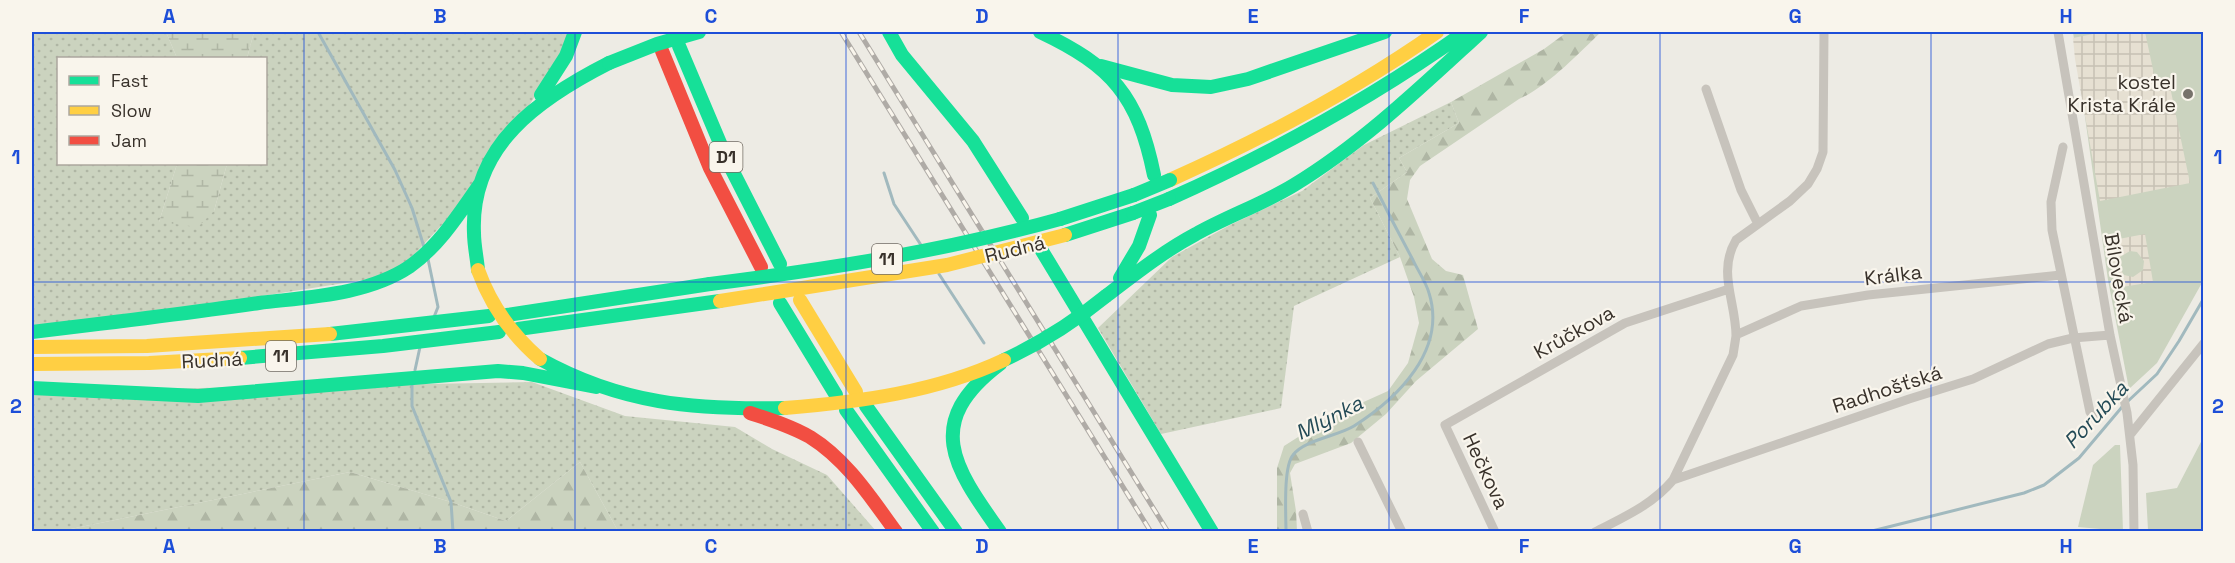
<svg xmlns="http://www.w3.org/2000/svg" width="2235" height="563" font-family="'Space Grotesk',sans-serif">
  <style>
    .grass { fill: url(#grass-dots) }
    .forest { fill: url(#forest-firs) }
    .wetland { fill: url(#wetland-marsh) }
    .park { fill: #cbd3bf }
    .plaza { fill: url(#plaza-grid); fill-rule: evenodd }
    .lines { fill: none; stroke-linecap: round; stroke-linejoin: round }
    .stream { stroke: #a1b9be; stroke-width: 3 }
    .street { stroke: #c7c3bc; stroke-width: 9 }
    .fast { stroke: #16e098; stroke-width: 14 }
    .slow { stroke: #ffcf43; stroke-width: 14 }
    .jam { stroke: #f24e42; stroke-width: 14 }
    .rail-casing { stroke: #afaba6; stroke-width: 5 }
    .rail { stroke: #f9f5ec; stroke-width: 3; stroke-dasharray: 9; stroke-linecap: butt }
    .fast-bridge { stroke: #16e098; stroke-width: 14 }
    .slow-bridge { stroke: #ffcf43; stroke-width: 14 }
    .grid { fill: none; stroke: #1d4ed8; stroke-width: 1.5; stroke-opacity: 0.55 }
    .poi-dot { fill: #77726b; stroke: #f9f5ec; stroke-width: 2 }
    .labels { text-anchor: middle; stroke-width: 4.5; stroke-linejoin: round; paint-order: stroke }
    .shield { fill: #f9f5ec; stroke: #726c64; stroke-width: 1.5 }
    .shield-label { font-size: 18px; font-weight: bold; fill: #38312a }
    .poi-label { font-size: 20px; fill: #38312a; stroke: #f9f5ec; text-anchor: end }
    .street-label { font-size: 20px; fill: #38312a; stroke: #f9f5ec }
    .water-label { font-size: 21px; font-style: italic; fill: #234a56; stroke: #f9f5ec }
    .neatline { fill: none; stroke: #1d4ed8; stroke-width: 2 }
    .grid-label { font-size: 20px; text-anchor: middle; font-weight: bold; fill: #1d4ed8 }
  </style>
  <defs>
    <pattern id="grass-dots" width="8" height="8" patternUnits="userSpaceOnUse" patternTransform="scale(1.5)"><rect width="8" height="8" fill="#cbd3bf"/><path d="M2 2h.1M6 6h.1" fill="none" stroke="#afb6a4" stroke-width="1.8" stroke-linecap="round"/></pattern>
    <pattern id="forest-firs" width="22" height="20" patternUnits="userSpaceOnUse" patternTransform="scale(1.5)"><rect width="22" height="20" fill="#cbd3bf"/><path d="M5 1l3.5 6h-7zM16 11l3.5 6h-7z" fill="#afb6a4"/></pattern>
    <pattern id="wetland-marsh" width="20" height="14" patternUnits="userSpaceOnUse" patternTransform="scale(1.5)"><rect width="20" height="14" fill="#cbd3bf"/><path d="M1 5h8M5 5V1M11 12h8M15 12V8" fill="none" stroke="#afb6a4"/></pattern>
    <pattern id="plaza-grid" width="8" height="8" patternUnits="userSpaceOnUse" patternTransform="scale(1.5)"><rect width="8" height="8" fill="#e6e0d2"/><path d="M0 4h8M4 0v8" fill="none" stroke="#c6c1b4"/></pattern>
  </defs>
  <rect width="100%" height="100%" fill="#edebe4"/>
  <!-- grass -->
  <path class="grass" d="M32,32H166L177,58H58V164H177L159,222L214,211L227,164H266V58H247L254,32H575L480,184L395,275L32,332Z
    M1451,102L1459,123L1399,158L1407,172L1370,198L1400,257L1294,306L1281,408L1161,434L1098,328L1172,257L1230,225L1302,191L1364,145Z
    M532,382L625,416L735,427L772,449L827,475L876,531H618L580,462L506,521L451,502L350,472L61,531H32V391Z"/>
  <!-- forest -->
  <path class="forest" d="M1567,32H1601C1579,53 1547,87 1519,99L1420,166L1410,180L1407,199L1432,259L1446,271L1463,275L1478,329L1416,381L1386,414L1351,443L1295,464L1290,473L1296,511L1297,531L1277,532V468L1284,446L1328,418L1388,391L1408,363L1419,323L1414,297L1400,257L1370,198L1407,172L1399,158L1459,123L1451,102L1544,49Z
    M580,462L618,531H61L350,472L451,502L506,521Z"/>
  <!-- wetland -->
  <path class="wetland" d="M166,32H254L247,58H177Z
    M177,164H227L214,211L198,227L159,222Z"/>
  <!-- park -->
  <path class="park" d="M2073,32H2203V281L2157,363L2129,389L2108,280Z
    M2203,438V530H2148L2146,493L2177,488Z
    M2115,445H2120L2123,531L2078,527L2093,465Z"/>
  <!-- plaza -->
  <path class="plaza" d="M2103,32H2145L2155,79L2168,77L2190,183L2100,201L2075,59L2073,38Z
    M2145,234L2153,282L2116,288L2108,241ZM2130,251L2137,252L2144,261L2143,270L2133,277L2124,275L2118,265L2120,257Z"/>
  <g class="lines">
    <!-- stream -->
    <path class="stream" d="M318,32L395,170L412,208L424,247
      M884,173L894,204L921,245
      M428,259L438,307L434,317
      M939,274L984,343
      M415,370L420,347
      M412,385V406L451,502L453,532
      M2127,402L2157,374L2179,341L2204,298
      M1286,532C1286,515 1283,467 1293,455C1304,440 1338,436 1354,426C1398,398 1447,350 1429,293C1426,282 1418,271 1413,260C1399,234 1386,209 1373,183
      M1868,532L2024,493L2044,485L2079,458L2122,407"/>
    <!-- street -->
    <path class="street" d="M2058,32L2110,335L2127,413L2133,465L2134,532
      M1706,89L1741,190L1758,224
      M2063,147L2051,202L2052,230L2090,412L2093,417
      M1736,335L1801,306L1868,295L2061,275
      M2130,435L2204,343
      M1358,442L1402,532
      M1673,480L1909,399L1973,379L2048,344L2073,338L2110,335
      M1303,514L1308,532
      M1495,532L1445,425L1625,323L1729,289
      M1595,532C1624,517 1652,505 1673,480L1733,355C1734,349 1735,342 1736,336C1736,302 1717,272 1736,240L1790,201L1808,184L1817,169L1823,152L1824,32"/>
    <!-- fast -->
    <path class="fast" d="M889,32L902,55L973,141L1022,218
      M1040,32C1112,66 1138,96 1154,175
      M679,46L728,162L780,264
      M1101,66L1172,85L1211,87L1248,79L1385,32
      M541,95L566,56L575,32
      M1169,199C1274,152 1372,98 1465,32
      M1060,219L1134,195
      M1065,235L1133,213
      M1042,251L1212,532
      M478,270C477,258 474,245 474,233C470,145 540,98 609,63
      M1120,278L1139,246L1150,215
      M1106,296C1135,274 1164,251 1196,234C1228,216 1263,204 1294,185C1363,143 1422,86 1481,32
      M780,303L836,395
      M507,315L710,284
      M518,329L720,301
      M32,332C108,323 183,314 259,303C308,297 367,295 409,267C439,246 459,214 480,184
      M330,334L489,316
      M240,358L383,346L499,332
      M540,359C621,404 694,410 785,408
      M1000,364C922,423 954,467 1000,532
      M32,388L198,396L498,371L523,373L596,387
      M866,406L956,532
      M846,410L933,532"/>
    <!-- slow -->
    <path class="slow" d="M1170,180C1264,138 1353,91 1437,32
      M800,300L856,392
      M32,347L147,346L330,334
      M32,364L149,363L240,358"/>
    <!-- jam -->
    <path class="jam" d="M662,51L710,168L761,267
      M750,413C771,420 791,426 810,437C847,460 871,498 896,532"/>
    <defs>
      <path id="rail" d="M841,32L1151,532
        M859,32L1168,532"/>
    </defs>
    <!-- rail casing -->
    <use href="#rail" class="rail-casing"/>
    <!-- rail -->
    <use href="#rail" class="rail"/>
    <!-- fast-bridge -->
    <path class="fast-bridge" d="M609,63L657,44L699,32
      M1134,195L1170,180
      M1133,213L1169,199
      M710,284C828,269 945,251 1060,219
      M1004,360C1041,343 1074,322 1106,296"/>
    <!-- slow-bridge -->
    <path class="slow-bridge" d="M478,270C491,306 511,334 540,359
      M720,301L947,265L1065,235
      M785,408C859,402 936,392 1004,360"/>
  </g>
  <!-- grid -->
  <path class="grid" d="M304,32V532M575,32V532M846,32V532M1118,32V532M1389,32V532M1660,32V532M1931,32V532M32,282H2204"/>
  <!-- markers -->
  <circle class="poi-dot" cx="2188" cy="94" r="6"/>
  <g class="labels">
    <!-- shield labels -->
    <g class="shield">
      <rect x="709.5" y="142" width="33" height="30" rx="4.5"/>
      <rect x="872" y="244" width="30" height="30" rx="4.5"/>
      <rect x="266" y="341" width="30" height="30" rx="4.5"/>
    </g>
    <g class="shield-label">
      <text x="726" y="163">D1</text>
      <text x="887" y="265">11</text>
      <text x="281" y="362">11</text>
    </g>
    <!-- poi labels -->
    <g class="poi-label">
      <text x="2176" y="89">kostel<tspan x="2176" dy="23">Krista Krále</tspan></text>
    </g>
    <!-- street labels -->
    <g class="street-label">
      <text transform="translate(1015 249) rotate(-14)" y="7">Rudná</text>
      <text transform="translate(1893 275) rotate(-7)" y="7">Králka</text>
      <text transform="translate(2119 278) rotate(80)" y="7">Bílovecká</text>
      <text transform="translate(1574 332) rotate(-29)" y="7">Krůčkova</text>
      <text transform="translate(212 360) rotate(-3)" y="7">Rudná</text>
      <text transform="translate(1887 389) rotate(-18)" y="7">Radhošťská</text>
      <text transform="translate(1486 471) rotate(65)" y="7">Hečkova</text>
    </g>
    <!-- water labels -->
    <g class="water-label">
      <text transform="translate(2096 415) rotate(-47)" y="7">Porubka</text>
      <text transform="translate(1329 418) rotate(-27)" y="7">Mlýnka</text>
    </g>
  </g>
  <!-- border -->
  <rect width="2235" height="563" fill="none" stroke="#f9f5ec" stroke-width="66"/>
  <!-- legend -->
  <rect x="57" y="57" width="210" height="108" fill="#f9f5ec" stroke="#aca79e" stroke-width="1.5"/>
  <rect x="69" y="76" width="30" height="9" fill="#16e098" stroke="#aca79e" stroke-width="1.5"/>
  <text x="111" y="87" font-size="18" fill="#38312a">Fast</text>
  <rect x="69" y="106" width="30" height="9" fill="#ffcf43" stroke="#aca79e" stroke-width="1.5"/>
  <text x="111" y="117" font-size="18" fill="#38312a">Slow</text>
  <rect x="69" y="136" width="30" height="9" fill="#f24e42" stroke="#aca79e" stroke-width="1.5"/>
  <text x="111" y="147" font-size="18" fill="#38312a">Jam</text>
  <rect x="33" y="33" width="2169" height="497" class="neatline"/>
  <g class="grid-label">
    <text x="169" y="23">A</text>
    <text x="440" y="23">B</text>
    <text x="711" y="23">C</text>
    <text x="982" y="23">D</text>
    <text x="1253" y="23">E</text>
    <text x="1524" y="23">F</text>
    <text x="1795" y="23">G</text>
    <text x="2066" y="23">H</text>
    <text x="16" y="164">1</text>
    <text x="2218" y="164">1</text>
    <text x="16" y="413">2</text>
    <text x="2218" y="413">2</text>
    <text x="169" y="553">A</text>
    <text x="440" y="553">B</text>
    <text x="711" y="553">C</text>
    <text x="982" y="553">D</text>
    <text x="1253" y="553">E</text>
    <text x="1524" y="553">F</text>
    <text x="1795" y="553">G</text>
    <text x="2066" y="553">H</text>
  </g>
</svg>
